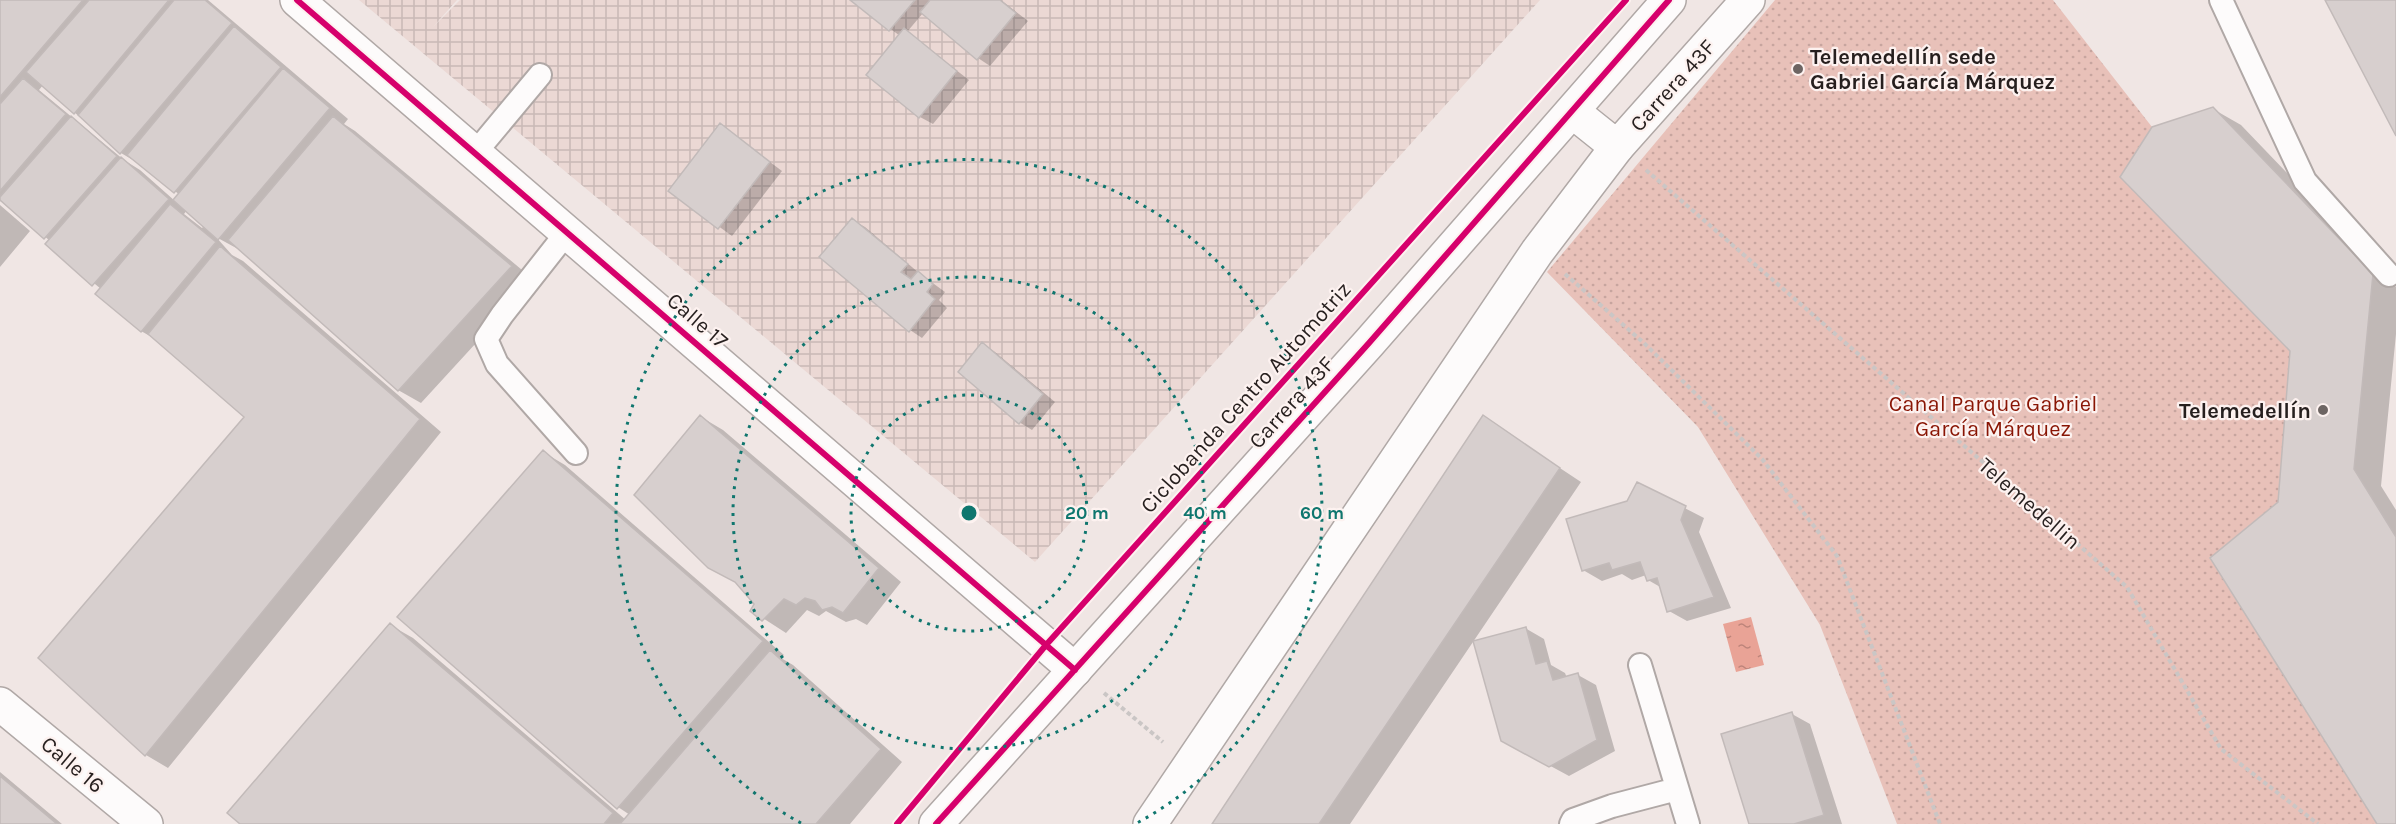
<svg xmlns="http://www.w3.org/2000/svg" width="2396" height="824" font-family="Karla,sans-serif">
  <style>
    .industrial { fill: url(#industrial-grid) }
    .green { fill: url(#green-dots) }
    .water { fill: url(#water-ripples) }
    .shadow { fill: #0003; fill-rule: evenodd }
    .building { fill: #d7cfce; stroke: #c2bab9; stroke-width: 1.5 }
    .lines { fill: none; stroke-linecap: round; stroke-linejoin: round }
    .lane-casing { stroke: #b0a8a6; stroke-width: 26 }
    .street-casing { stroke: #b0a8a6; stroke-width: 36 }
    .secondary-casing { stroke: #b0a8a6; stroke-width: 36 }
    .path { stroke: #cac6c5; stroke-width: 4; stroke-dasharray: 4.5 3; stroke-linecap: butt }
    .lane { stroke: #fdfbfb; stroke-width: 22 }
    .street { stroke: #fdfbfb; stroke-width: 33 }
    .secondary { stroke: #fdfbfb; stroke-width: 33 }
    .cycleway-casing { stroke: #fdf2f0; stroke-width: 10 }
    .cycleway { stroke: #d6006c; stroke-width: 6 }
    .ring { fill: none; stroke: #0f766e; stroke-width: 3; stroke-dasharray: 3 6 }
    .poi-dot { fill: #6d6563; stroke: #fdf2f0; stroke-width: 2 }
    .labels { text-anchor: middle; stroke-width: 4.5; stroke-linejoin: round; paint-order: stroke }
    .poi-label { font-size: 22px; font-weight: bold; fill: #261f1e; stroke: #fdf2f0; text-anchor: start }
    .street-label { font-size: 22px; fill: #261f1e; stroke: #fdf2f0 }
    .park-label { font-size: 22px; fill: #891504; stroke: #fdf2f0 }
    .centre { fill: #0f766e; stroke: #fdf2f0; stroke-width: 3 }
    .ring-label { font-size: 18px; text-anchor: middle; font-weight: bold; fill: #0f766e; stroke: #fdf2f0; stroke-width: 4.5; stroke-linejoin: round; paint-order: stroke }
  </style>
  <defs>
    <pattern id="industrial-grid" width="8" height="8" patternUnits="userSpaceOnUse" patternTransform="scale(1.5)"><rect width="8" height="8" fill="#ebd8d4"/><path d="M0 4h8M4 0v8" fill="none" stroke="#c9b9b6"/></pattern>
    <pattern id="green-dots" width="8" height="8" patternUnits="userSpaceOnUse" patternTransform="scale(1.5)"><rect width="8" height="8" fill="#e8c1b9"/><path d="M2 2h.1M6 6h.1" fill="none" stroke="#c7a59f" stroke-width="1.8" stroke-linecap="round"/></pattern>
    <pattern id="water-ripples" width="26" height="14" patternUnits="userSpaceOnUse" patternTransform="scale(1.5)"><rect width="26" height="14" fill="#e9a396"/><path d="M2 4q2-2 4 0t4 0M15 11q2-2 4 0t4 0" fill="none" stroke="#bd847a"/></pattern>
  </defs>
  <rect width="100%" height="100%" fill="#f0e6e4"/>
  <!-- industrial -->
  <path class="industrial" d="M359,0H457L433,27L460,0H1540L1035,562Z"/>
  <!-- green -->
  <path class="green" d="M1775,0H2053L2152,127L2120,177L2290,351L2278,502L2210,558L2377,824H1897L1820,625L1698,427L1547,272Z"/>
  <!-- water -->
  <path class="water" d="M1751,617L1764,665L1736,672L1723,624Z"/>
  <!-- shadow -->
  <path class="shadow" d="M0,0H208L348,119L344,124L355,131L534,280L421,403L398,390L239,248L238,249L216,237L232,255L243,261L441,432L168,768L146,755L40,658L247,416L157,340L141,331L101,289L47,244L50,241L8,204L0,201ZM43,85L121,153L138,163L180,195L175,201L140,170L124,160L39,90ZM187,210L204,226L202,228L184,214Z
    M853,0H1001L1028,21L990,66L978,58L923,13L907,32L969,80L933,124L920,117L900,36Z
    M2213,109L2241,125L2396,287V334L2381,486L2396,510V824H2379L2279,503L2292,351Z
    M721,125L782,171L732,236L670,191Z
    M0,205L30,231L0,267Z
    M852,220L865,227L919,273L945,292L939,300L947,308L922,338L910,330Z
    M983,344L995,352L1055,402L1032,430L1019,422Z
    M701,417L723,430L901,582L867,625L856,619L846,622L826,611L819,616L807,610L786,633L752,611L756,604Z
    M1483,417L1581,482L1350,824H1214Z
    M543,452L565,465L784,655L781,658L793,665L902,762L850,824H243L390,625L413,638L626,820L630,815L618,807Z
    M1638,484L1704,518L1699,532L1731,608L1687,621L1669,611L1662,588L1648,580L1646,575L1632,580L1622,574L1602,581L1583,570Z
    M1525,628L1544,639L1551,665L1565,673L1567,678L1578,675L1596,685L1615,751L1569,776L1521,750Z
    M1792,714L1810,724L1842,824H1751Z
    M0,772L62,824H0Z"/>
  <!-- building -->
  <path class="building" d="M0,0H83L0,97Z
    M89,0H169L74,114L26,72Z
    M174,0H205L232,23L120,154L78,115Z
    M850,0H915L889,31Z
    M930,0H1000L1016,13L977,60L920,12Z
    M2325,0H2396V136Z
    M234,26L281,67L174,193L127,155Z
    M904,28L957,71L919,118L866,75Z
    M283,68L330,108L218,240L173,200Z
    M23,78L66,114L0,191V104Z
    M2213,107L2373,274L2354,469L2396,537V824H2377L2210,558L2278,502L2290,351L2120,177L2152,127Z
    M71,116L117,156L44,239L0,200V197Z
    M333,116L512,266L398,391L228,240Z
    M720,123L770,162L718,229L668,191Z
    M121,157L169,199L92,286L45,244Z
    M170,204L216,242L141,332L95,294Z
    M852,218L908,264L901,272L911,279L918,271L933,284L927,292L935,299L909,332L819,257Z
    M220,246L420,419L145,756L38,658L244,417L148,334Z
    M982,342L1043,394L1019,424L958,372Z
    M700,415L879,568L843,613L832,607L822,610L815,601L805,598L796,605L784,599L762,621L750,611L754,604L735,582L708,568L634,495Z
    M1483,415L1560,468L1319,824H1212Z
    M543,450L763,641L617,809L397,617Z
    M1637,482L1686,506L1681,520L1714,597L1667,612L1657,578L1647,581L1640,562L1612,570L1609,563L1582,571L1566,519L1627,501Z
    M390,623L613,813L604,824H240L227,813Z
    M1526,627L1536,664L1547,661L1553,680L1578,673L1597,740L1549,767L1501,741L1473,641Z
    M770,650L881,749L816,824H620Z
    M1792,712L1824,815L1794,824H1749L1721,734Z
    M0,776L57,824H0Z"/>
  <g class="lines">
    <defs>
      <path id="lane" d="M2221,0L2305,181L2389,275
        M475,153L540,75
        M568,231L502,315L486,339L497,364L576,453
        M1640,665L1688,824
        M1571,824L1573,820L1612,806L1677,789"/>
      <path id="street" d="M297,0L1075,670
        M0,704L146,824
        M1150,824L1537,252L1617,147"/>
      <path id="secondary" d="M1572,111L1617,147L1748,0
        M936,824L1369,343L1669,0"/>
    </defs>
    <!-- lane casing -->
    <use href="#lane" class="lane-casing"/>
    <!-- street casing -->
    <use href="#street" class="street-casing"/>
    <!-- secondary casing -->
    <use href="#secondary" class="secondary-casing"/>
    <!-- path -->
    <path class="path" d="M1646,170L2127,587L2221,749L2318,824
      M1565,274L1644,343L1762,459L1837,556L1940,824
      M1104,693L1163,742"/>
    <!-- lane -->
    <use href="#lane" class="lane"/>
    <!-- street -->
    <use href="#street" class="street"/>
    <!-- secondary -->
    <use href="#secondary" class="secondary"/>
    <defs>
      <path id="cycleway" d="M297,0L1075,670
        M897,824L1046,645L1626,0
        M936,824L1369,343L1669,0"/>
    </defs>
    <!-- cycleway casing -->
    <use href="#cycleway" class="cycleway-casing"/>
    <!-- cycleway -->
    <use href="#cycleway" class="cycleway"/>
  </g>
  <!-- distance rings -->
  <g class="ring">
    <circle cx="969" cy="513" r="118"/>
    <circle cx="969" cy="513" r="236"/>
    <path d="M801 823A353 353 0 1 1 1137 823"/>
  </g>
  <!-- markers -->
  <g class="poi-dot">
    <circle cx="1798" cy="69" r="6"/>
    <circle cx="2323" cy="410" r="6"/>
  </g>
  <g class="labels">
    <!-- poi labels -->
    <g class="poi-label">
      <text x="1810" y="64">Telemedellín sede<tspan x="1810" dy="25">Gabriel García Márquez</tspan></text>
      <text x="2311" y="418" text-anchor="end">Telemedellín</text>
    </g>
    <!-- street labels -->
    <g class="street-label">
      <text transform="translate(1672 85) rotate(-48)" y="8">Carrera 43F</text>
      <text transform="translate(698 320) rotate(41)" y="8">Calle 17</text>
      <text transform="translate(1245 397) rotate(-48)" y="8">Ciclobanda Centro Automotriz</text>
      <text transform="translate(1291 402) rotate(-48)" y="8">Carrera 43F</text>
      <text transform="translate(2030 503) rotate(41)" y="8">Telemedellin</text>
      <text transform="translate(73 764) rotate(40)" y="8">Calle 16</text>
    </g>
    <!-- park labels -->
    <g class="park-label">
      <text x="1993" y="411">Canal Parque Gabriel<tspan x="1993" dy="25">García Márquez</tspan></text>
    </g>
  </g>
  <circle cx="969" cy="513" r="9" class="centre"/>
  <g class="ring-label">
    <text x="1087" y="519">20 m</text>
    <text x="1205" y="519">40 m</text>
    <text x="1322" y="519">60 m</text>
  </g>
</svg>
